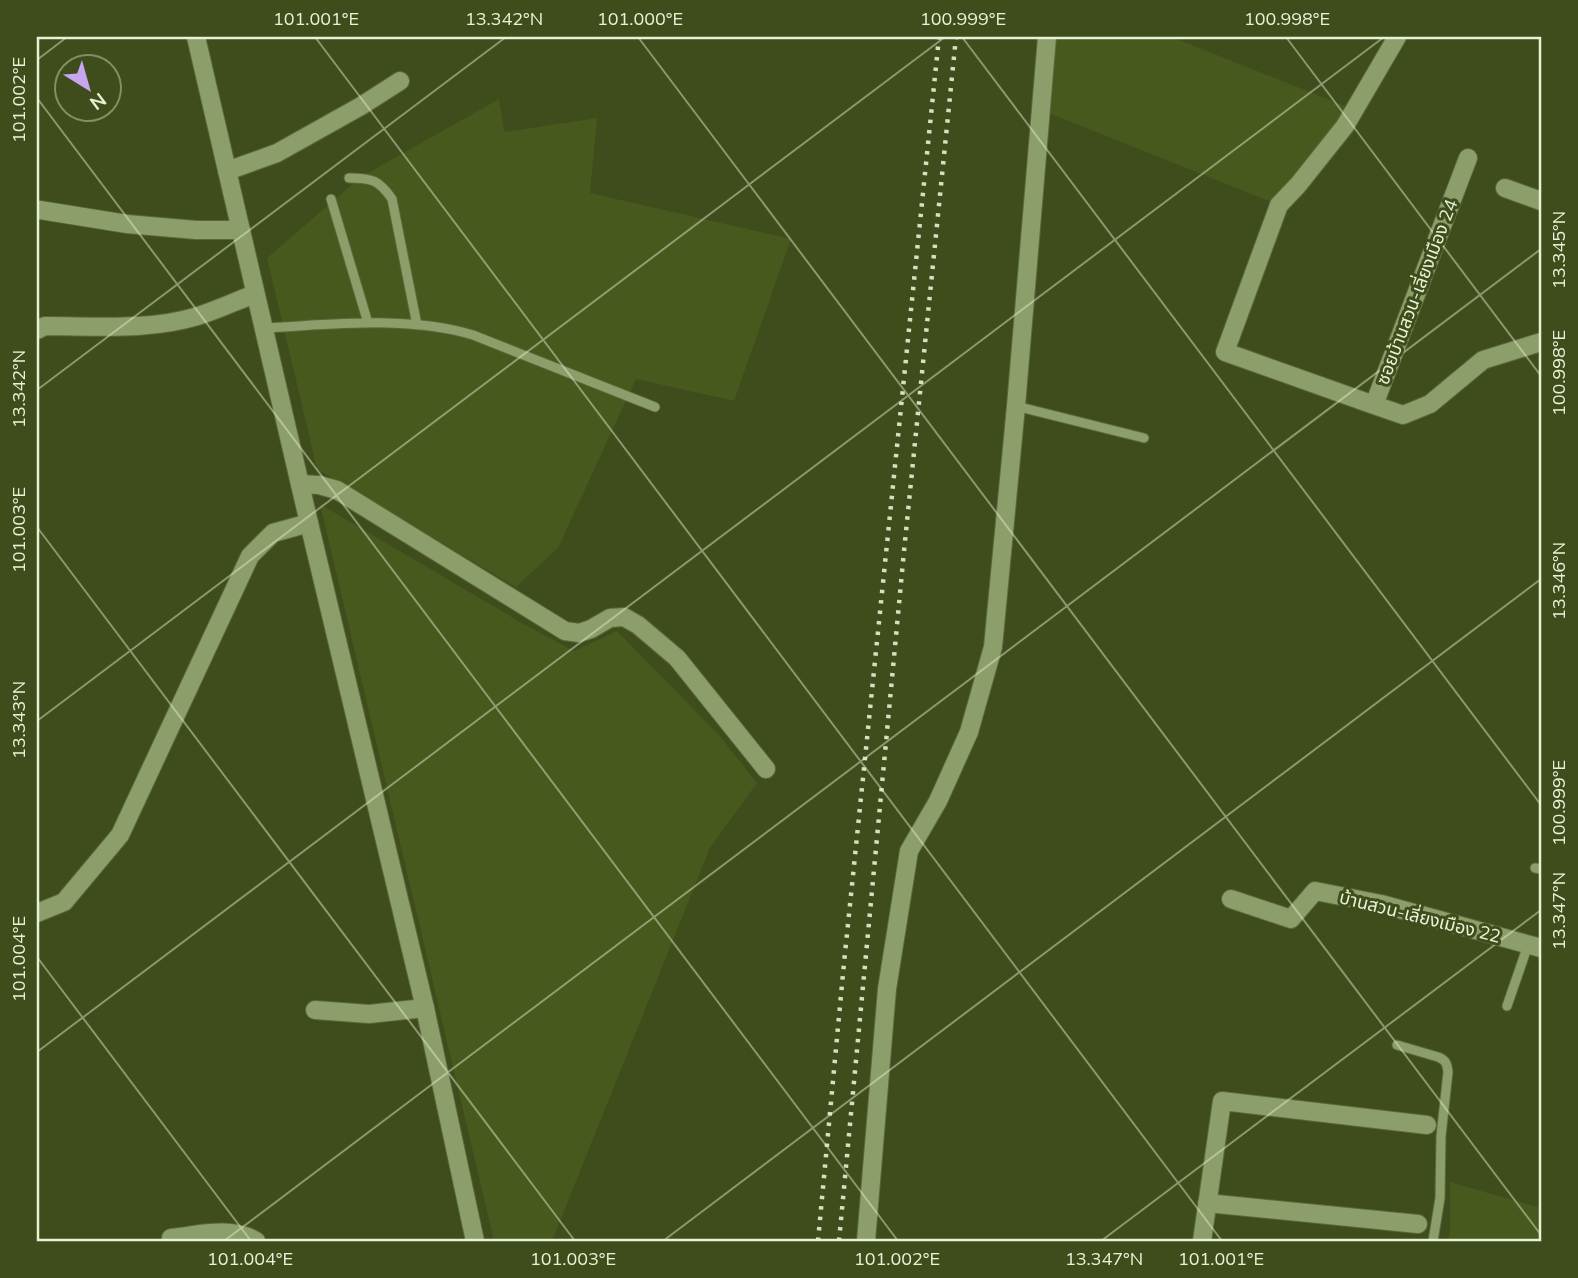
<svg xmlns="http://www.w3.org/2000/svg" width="1578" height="1278" font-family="Mulish,'Noto Sans Thai',sans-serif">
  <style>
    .built { fill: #47591d }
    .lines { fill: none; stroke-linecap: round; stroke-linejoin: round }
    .lane-casing { stroke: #5c683c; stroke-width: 11 }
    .street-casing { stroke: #5c683c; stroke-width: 20 }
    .secondary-casing { stroke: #5c683c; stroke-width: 20 }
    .lane { stroke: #8c9e69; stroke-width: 9 }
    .street { stroke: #8c9e69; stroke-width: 18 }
    .secondary { stroke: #8c9e69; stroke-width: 18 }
    .rail { stroke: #d5e0c1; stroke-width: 4.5; stroke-dasharray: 3.5 7; stroke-linecap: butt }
    .ticks { fill: none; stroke: #e8f2d6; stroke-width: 2; stroke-opacity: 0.45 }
    .labels { text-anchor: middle; stroke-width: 6; stroke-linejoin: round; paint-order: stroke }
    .street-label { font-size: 18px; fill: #e8f2d6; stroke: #3e4d1b }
    .neatline { fill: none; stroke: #e8f2d6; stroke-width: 2.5 }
    .ticks-label { font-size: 18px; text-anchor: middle; fill: #e8f2d6 }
  </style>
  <rect width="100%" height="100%" fill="#3e4d1b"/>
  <!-- built -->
  <path class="built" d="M1047,37H1172L1355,110L1279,205L1041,110Z
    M499,99L504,132L597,118L590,193L791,239L734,401L636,379L558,548L516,587L317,469L267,258L361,177Z
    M320,504L520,622L574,651L617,631L719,735L757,783L710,848L552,1241H494Z
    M1450,1182L1541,1208V1241H1448L1450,1233Z"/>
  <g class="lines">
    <defs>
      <path id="lane" d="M349,178C372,178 379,180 392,199L417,325
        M331,199L368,323
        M263,328C330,325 407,315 473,335L655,407
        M1016,406L1144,438
        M1535,868L1541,869
        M1507,1006L1528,945
        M1397,1045L1438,1057C1446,1060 1447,1064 1448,1072L1441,1136L1440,1198L1433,1241"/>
      <path id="street" d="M1468,158L1374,405L1403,415L1430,404L1483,360L1541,342
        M227,171L277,153L361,106L400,81
        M1505,188L1541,201
        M40,210L127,224L196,230H241
        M37,330L45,326C96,326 149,331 198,316C217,310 236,301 255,294
        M1374,405L1225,352L1279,205L1298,185L1345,126L1397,37
        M300,484L319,485L337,490L565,631L579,633L591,629L610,618L624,617L638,625L677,658L766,769
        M1231,899L1291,919L1315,891L1381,904L1541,948
        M37,913L64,902L120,835L250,556L273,533L309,523
        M315,1010L369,1014L425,1008
        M1207,1203L1418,1224
        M171,1238C199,1235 230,1226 256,1241
        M866,1241L887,989L909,851L938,801L969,732L993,647L1016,406L1047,37
        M1202,1241L1222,1101L1427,1125"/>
      <path id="secondary" d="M196,37L309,523L425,1008L475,1241"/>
    </defs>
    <!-- lane casing -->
    <use href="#lane" class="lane-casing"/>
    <!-- street casing -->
    <use href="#street" class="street-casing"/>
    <!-- secondary casing -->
    <use href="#secondary" class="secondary-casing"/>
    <!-- lane -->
    <use href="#lane" class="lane"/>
    <!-- street -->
    <use href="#street" class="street"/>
    <!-- secondary -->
    <use href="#secondary" class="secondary"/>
    <!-- rail -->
    <path class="rail" d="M818,1241L844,963L939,37
      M839,1241L904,551L956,37"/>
  </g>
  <!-- ticks -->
  <path class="ticks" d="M315,37L1222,1241M638,37L1541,1235M962,37L1541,805M1286,37L1541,376M37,60L67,37M37,98L898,1241M37,390L506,37M37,527L575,1241M37,721L945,37M37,957L251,1241M37,1052L1384,37M224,1241L1541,249M663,1241L1541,579M1101,1241L1541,910M1540,1241L1541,1240"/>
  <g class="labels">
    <!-- street labels -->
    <g class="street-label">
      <text transform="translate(1417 292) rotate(-69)" y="6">ซอยบ้านสวน-เลี่ยงเมือง 24</text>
      <text transform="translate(1420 917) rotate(14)" y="6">บ้านสวน-เลี่ยงเมือง 22</text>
    </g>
  </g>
  <!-- border -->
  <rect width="1578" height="1278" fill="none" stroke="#3e4d1b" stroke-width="77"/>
  <!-- north arrow -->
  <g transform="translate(88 88) rotate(143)"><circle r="33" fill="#3e4d1b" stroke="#828f66" stroke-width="2"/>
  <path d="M0-5L12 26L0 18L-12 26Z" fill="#c6a6f0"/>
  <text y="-10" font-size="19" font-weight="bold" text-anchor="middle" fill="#e8f2d6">N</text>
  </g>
  <rect x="38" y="38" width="1502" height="1202" class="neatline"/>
  <g class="ticks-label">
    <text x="316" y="25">101.001°E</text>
    <text x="504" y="25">13.342°N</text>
    <text x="640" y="25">101.000°E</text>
    <text x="963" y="25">100.999°E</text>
    <text x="1287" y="25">100.998°E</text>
    <text transform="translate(19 100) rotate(-90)" y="6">101.002°E</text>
    <text transform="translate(1559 250) rotate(-90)" y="6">13.345°N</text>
    <text transform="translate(1559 373) rotate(-90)" y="6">100.998°E</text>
    <text transform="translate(19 389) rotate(-90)" y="6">13.342°N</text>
    <text transform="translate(19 530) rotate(-90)" y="6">101.003°E</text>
    <text transform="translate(1559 581) rotate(-90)" y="6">13.346°N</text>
    <text transform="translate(19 720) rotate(-90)" y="6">13.343°N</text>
    <text transform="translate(1559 803) rotate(-90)" y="6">100.999°E</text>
    <text transform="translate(1559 911) rotate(-90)" y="6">13.347°N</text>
    <text transform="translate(19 959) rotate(-90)" y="6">101.004°E</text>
    <text x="250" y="1265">101.004°E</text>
    <text x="573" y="1265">101.003°E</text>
    <text x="897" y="1265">101.002°E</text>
    <text x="1104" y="1265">13.347°N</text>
    <text x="1221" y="1265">101.001°E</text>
  </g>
</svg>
